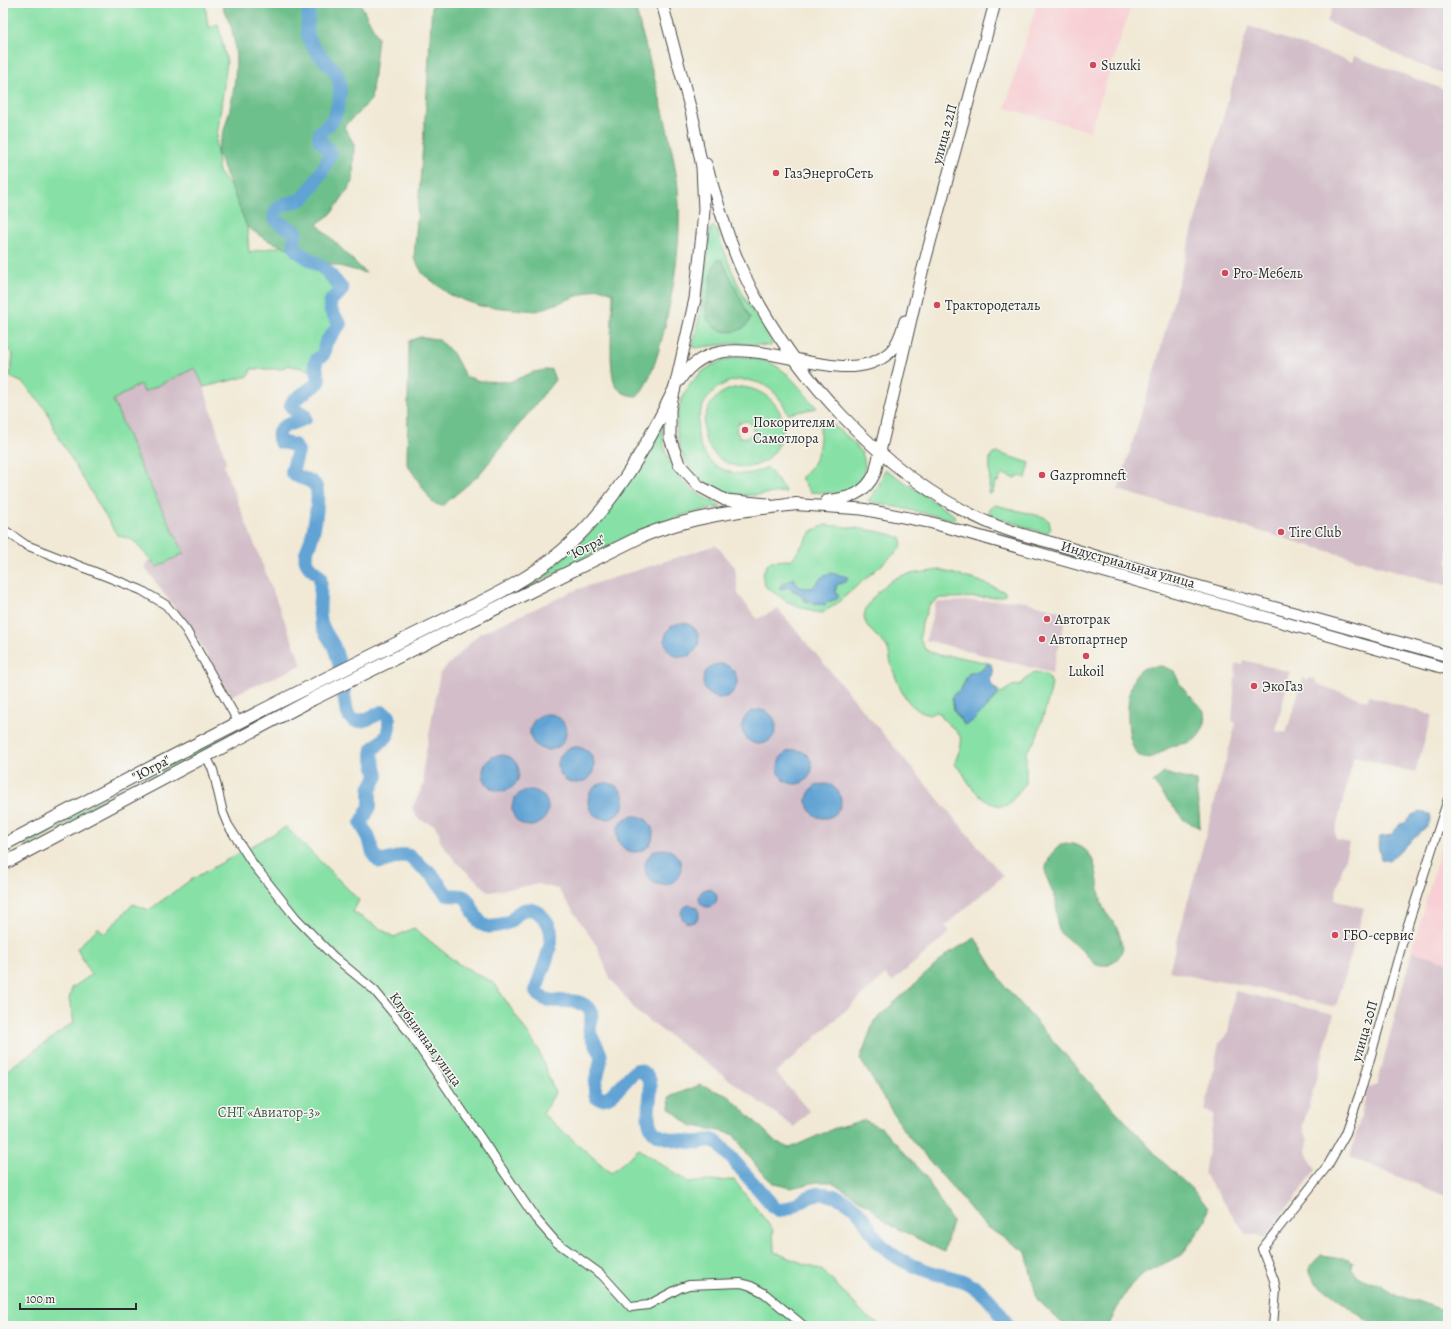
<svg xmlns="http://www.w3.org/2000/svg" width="1451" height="1329" font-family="Alegreya,serif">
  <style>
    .built { fill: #f7cfd4 }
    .industrial { fill: #d2bdc8 }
    .green { fill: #87e1a6; stroke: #598668; fill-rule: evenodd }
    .forest { fill: #6dbf8b; stroke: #4c755b }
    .water { fill: #60a3d4; stroke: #466780 }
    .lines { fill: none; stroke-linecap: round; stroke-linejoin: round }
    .river { stroke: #60a3d4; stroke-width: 14 }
    .minor-casing { stroke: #494844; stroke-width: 10 }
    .major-casing { stroke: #494844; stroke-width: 13 }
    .highway-casing { stroke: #494844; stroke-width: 14 }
    .minor { stroke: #fff; stroke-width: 8 }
    .major { stroke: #fff; stroke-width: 11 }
    .highway { stroke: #fff; stroke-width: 12 }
    .poi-dot { fill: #d1495b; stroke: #f6f6f2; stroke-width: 1.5 }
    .labels { text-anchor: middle; stroke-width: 3; stroke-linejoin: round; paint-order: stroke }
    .poi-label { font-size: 14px; fill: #2b2b2b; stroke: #f6f6f2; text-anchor: start }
    .street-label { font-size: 14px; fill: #2b2b2b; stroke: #f6f6f2 }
    .park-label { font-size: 14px; fill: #42584a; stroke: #f6f6f2 }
  </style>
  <rect width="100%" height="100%" fill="#f6f6f2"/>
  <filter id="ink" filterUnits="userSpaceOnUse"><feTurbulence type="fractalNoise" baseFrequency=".025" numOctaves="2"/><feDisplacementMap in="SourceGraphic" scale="8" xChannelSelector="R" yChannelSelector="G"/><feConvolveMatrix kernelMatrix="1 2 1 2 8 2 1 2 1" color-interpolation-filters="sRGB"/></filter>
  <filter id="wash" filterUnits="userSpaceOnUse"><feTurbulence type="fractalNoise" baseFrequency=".012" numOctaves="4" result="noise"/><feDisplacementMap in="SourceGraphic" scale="16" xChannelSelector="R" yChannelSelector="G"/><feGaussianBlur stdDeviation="0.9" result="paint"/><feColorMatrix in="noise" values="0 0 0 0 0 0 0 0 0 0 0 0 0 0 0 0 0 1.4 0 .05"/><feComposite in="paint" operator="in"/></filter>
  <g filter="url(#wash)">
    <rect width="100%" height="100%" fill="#f1e9d5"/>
    <!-- built -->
    <path class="built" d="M1037,3H1132L1090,131L1005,108Z
      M1448,821V962L1412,951Z"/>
    <!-- industrial -->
    <path class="industrial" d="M1334,3L1353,5L1354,3H1448V75L1415,63L1327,22Z
      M1248,26L1352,62L1354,56L1448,91V586L1118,490L1156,365Z
      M196,368L204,387L226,461L224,467L302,665L231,696L191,628L164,594L144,566L150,559L157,567L184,553L140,465L113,400L140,384L144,392Z
      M716,545L735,567L738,594L757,619L778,609L1003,876L945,926L950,932L892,982L885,975L776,1073L809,1111L794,1127L638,1013L610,978L597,946L558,889L538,884L489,892L455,861L440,841L439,832L434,825L418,819L412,808L424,784L423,768L440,673L479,634L578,589Z
      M1019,600L1067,613L1052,673L926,640L936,602Z
      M1243,660L1290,672L1276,731L1286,733L1303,678L1308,680L1309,678L1315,679L1317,683L1322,686L1367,701L1369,696L1432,715L1415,773L1354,756L1335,832L1336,839L1349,843L1334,900L1364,908L1336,1007L1256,988L1217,980L1216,982L1169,971L1236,723L1232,721L1236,663L1242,665Z
      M1412,951L1448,962V1197L1350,1157L1368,1088L1377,1085Z
      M1235,991L1334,1014L1303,1126L1308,1140L1307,1155L1316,1170L1265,1237L1246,1234L1204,1174L1214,1114L1205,1111L1219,1043L1228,1033Z"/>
    <!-- green -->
    <path class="green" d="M3,3H205L208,27L218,24L227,62L216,144L219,172L236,194L247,227L249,252L288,245L300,258L337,288C326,305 325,306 335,324L323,337L319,351L315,353L310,370L288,365L281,369H251L249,376L204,387L195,368L144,392L140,384L113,400L140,465L184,553L157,567L133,540L117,535L56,433L47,411L23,383L10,377L13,354L3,345Z
      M713,226L717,230C726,258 737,285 752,311C757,320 773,335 771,346L736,343L694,348L693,344L701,309L710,230Z
      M740,357C781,357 792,380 817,408L788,414C781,397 771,385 752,381C702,370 676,443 720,468C735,476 752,476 767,467L786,492C767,493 747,498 728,493C654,473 662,365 740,357Z
      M741,387C768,389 790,412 781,440L753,431L752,425L747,421L738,423L736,431L740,437L747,438L752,434L780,442C755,496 680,453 711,404C718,393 729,388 741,387Z
      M663,424C660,455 677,481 703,497C708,500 718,503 721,507L687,514L640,530L368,667L367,664L526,584L554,566L589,533L602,518Z
      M832,424C841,432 852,439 859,449C864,455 866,464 864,472C858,498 830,493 810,492L801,478C817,464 821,447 820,426Z
      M998,453L1030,463L1026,478L1018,476L1014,478L1002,474L998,482H995L993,492L989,494L990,458L993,454Z
      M885,469L954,515L956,520L868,501L878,487Z
      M995,505L1044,517L1049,521L1051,529L1048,532L1044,533L993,516L989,513V509Z
      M825,525C841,526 890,531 902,539L901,548L835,605L822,613L814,612L788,602L766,587C760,578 763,568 771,561L790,560L793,558L812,531ZM830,573L847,581L836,585V593L832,601C823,602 814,605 806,601C800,598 799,591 791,590L790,586L781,589L793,578L799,587L812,588L821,578Z
      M940,570L979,581L1005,592V595L1001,597L940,598L929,605L922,623L920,638L924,648L928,651L938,655L959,657L988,663L983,669L968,674L961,689L953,695L952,698L955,713L962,722L979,715L996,698L997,691L995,688L1001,693L1012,686L1020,685L1034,672L1046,674L1052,683L1050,694L1036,739L1026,753V783L1008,805C988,810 971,789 963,773C961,770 957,768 955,764C956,756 963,746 961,739C958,728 943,724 940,713L935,712L929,715C905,707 900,689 892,667C890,661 890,654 888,649C884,640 869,633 865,621C859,607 888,580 900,576C912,573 927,572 940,570Z
      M308,693L309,696L187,760L186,756Z
      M181,759L183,762L28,845L24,844V839Z
      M286,827L359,900L353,912L394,937L414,928L457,963L494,983L538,1049L555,1093L543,1114L611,1173L639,1149L688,1182L734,1180L773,1230L774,1252L823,1271L868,1318L883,1326H3V1069L6,1071L74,1022L69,1000L72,988L91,975L77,948L98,928L105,933L133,904L149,910L189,881Z"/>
    <!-- forest -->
    <path class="forest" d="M221,3H360L378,38L371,100L344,127L354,144L353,182L331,214L317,224L366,273L331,264L269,241L247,227L217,151C230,116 241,73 233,34C231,24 225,13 221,3Z
      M432,3H634C649,61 668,120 677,179C683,227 676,279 665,326C660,347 652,380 638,396C629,396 622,394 616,386C607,371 613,312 613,293L599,288L537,311L480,306L450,295L423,274L414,258L427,93Z
      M718,260H722L750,318C746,338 711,335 707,317C704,307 708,296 710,286C711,276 711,267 718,260Z
      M420,337L438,339L453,353L465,376L480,381L509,382L534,372L551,369L555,380L478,476L442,506L433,503L407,464L409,341Z
      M1162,666L1174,671C1178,679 1180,686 1186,692C1199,706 1213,711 1201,732C1196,741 1190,743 1181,744C1167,745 1153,761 1143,758C1123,752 1124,684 1139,671C1146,666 1154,667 1162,666Z
      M1164,773L1196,781C1196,797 1200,812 1200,828L1184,820L1153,782Z
      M1065,843C1103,845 1094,882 1103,907C1106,915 1113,920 1117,928C1120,934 1121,942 1123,949L1118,958L1109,965H1096L1083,951L1060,933L1057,923L1056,899L1046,876V867L1051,854L1059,846Z
      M975,938L1004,985L1092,1085L1161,1160L1198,1195L1208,1208L1206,1221L1182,1255L1144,1273L1131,1285L1116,1310L1109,1326H1065L1037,1299L1026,1252L985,1226L904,1131L860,1059L874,1021L949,953Z
      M700,1085L729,1096L775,1141L790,1148L835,1128L864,1120L882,1128L924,1174L952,1222L944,1252L885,1222L871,1207L832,1182H816L791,1188L774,1184L760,1171L733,1134L690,1125L670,1109L669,1097Z
      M1321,1255L1349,1259L1352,1262L1351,1267L1358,1277L1381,1286L1397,1297L1417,1301L1448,1312V1326H1374L1315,1282L1310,1272V1266Z"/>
    <!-- water -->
    <path class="water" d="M830,573L848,577L847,581L836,585V593L839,596L837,599L828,602L825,605L808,602L796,591L791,590L790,587L780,589V586L793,578L799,587L812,588L821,578Z
      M665 640a17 17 0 1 1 34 0a17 17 0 1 1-34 0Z
      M988,663L991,664L993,674L989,681L997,691L998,695L973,721L964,725L954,710L952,698L953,695L961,689L968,674L983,669Z
      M703 681a17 17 0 1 1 34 0a17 17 0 1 1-34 0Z
      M742 727a17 17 0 1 1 34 0a17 17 0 1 1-34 0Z
      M530 732a18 18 0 1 1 36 0a18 18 0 1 1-36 0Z
      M558 765a18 18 0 1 1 36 0a18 18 0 1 1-36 0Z
      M778 767a17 17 0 1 1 34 0a17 17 0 1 1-34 0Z
      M483 773a18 18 0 1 1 36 0a18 18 0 1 1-36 0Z
      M588 801a18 18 0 1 1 36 0a18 18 0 1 1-36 0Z
      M807 801a17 17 0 1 1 34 0a17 17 0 1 1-34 0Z
      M512 808a18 18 0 1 1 36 0a18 18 0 1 1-36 0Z
      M1419,812L1430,814L1431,819L1428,825L1390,861L1381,859L1378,845L1380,837L1391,835L1400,824L1405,823L1412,815Z
      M617 834a18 18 0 1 1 36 0a18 18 0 1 1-36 0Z
      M645 867a18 18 0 1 1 36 0a18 18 0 1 1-36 0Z
      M699 898a9 9 0 1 1 18 0a9 9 0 1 1-18 0Z
      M681 914a9 9 0 1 1 18 0a9 9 0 1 1-18 0Z"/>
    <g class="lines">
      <!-- river -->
      <path class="river" d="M307,3C312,13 304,27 309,39C314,52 325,60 334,70C344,81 340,110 331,122C328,126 323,129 320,132L319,139L331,153C327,163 311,191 303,198C296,204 273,202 275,217C275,224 291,228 296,232L294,243L297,251L326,270L342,289C340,294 337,295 333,298C325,308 335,316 340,324L326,342L323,355L317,359L315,363L319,379L318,383L293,401L291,405L293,409L304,414L305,418C295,424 273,424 280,442L294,445L298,451L292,472C298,480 309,477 315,485C321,493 314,530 311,540C309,547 304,554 306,561C308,569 316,571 320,577C322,591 318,604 320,617C321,630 329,636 334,647C338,657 340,667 342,677C344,687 344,716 353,720C361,724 375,715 382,712L389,716V726L387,736L373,749L372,755L377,776L370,789V806L361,824C363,828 366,832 368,836C372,844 371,858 381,862L405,855L409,856L433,876L447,895C452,896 458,895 462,896C473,899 472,921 486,926C492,928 507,924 512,920C515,917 517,913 521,911C535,904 552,922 551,936C551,956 539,973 536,992C549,1009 572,994 587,1007C596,1015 588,1024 590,1033C592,1041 601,1049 601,1058C600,1072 592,1083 596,1097C612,1105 625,1077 637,1070C665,1077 639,1112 653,1131C660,1139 690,1143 700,1142C704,1141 708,1140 712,1140C715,1141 718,1143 720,1145L774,1207L778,1210C800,1211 804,1186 834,1196C868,1207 864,1232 888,1251C901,1262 921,1269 937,1274C948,1277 959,1278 969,1284C987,1293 998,1310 1008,1326"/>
    </g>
  </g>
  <g filter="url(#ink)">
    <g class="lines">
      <defs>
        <path id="minor" d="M3,529L26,545L141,590L166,605L186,630L239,723
          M206,756L213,770L223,813L228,825L253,864L296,918L333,956L374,990L408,1031L536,1219L556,1242L602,1275L631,1307L648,1305L680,1288L689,1285L741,1283L751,1286L764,1293L804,1326
          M1273,1326L1276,1290L1274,1280L1262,1249L1328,1165L1346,1133L1363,1084L1404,937L1448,799"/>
        <path id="major" d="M662,3L694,122
          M692,116L702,167L704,210L702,234L695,299L670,409V438L679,464L699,486L725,500L767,504
          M706,164C717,199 726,234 741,268C787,369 882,475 985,521C1007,531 1030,537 1053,543C1088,554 1123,564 1158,575C1255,602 1351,629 1448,656
          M679,381C726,305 838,402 891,351C899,343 902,331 905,321
          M826,501C849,498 865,495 875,473L922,272L995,3
          M788,504L862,509L929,522L1448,669"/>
        <path id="highway" d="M3,845C122,782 242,720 363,660C395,644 428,628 460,612C496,595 532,577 563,550C612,508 646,448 674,390
          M3,864L313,699L640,537C690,516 743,510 797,504"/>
      </defs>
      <!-- minor casing -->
      <use href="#minor" class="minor-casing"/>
      <!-- major casing -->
      <use href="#major" class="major-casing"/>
      <!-- highway casing -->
      <use href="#highway" class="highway-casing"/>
      <!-- minor -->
      <use href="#minor" class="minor"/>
      <!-- major -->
      <use href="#major" class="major"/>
      <!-- highway -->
      <use href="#highway" class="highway"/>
    </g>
  </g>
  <!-- markers -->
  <g class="poi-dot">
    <circle cx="1093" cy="65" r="4"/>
    <circle cx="776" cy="173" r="4"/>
    <circle cx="1225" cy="273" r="4"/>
    <circle cx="937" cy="305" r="4"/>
    <circle cx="745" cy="430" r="4"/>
    <circle cx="1042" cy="475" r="4"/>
    <circle cx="1281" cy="532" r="4"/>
    <circle cx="1047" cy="619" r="4"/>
    <circle cx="1042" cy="639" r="4"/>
    <circle cx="1086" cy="656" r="4"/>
    <circle cx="1254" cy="686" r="4"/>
    <circle cx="1335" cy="935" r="4"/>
  </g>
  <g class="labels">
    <!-- poi labels -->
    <g class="poi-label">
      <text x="1101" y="70">Suzuki</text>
      <text x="784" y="178">ГазЭнергоСеть</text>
      <text x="1233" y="278">Pro-Мебель</text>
      <text x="945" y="310">Трактородеталь</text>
      <text x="753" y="427">Покорителям<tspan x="753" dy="16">Самотлора</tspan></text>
      <text x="1050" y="480">Gazpromneft</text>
      <text x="1289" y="537">Tire Club</text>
      <text x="1055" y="624">Автотрак</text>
      <text x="1050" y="644">Автопартнер</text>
      <text x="1086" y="676" text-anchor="middle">Lukoil</text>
      <text x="1262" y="691">ЭкоГаз</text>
      <text x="1343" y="940">ГБО-сервис</text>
    </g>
    <!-- street labels -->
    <g class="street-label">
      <text transform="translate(944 134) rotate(-75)" y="5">улица 22П</text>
      <text transform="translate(586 547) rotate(-27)" y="5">"Югра"</text>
      <text transform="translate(1128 564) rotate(16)" y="5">Индустриальная улица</text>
      <text transform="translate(151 768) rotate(-28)" y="5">"Югра"</text>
      <text transform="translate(1364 1031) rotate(-74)" y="5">улица 20П</text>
      <text transform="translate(426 1039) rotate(54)" y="5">Клубничная улица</text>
    </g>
    <!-- park labels -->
    <g class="park-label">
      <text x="269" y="1117">СНТ «Авиатор-3»</text>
    </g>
  </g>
  <!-- margin -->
  <rect width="1451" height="1329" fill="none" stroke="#f6f6f2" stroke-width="16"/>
  <!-- scale -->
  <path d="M20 1303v6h116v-6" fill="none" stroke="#2b2b2b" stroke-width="2"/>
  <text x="26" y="1303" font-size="12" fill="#2b2b2b" stroke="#f6f6f2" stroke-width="3" paint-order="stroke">100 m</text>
</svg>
